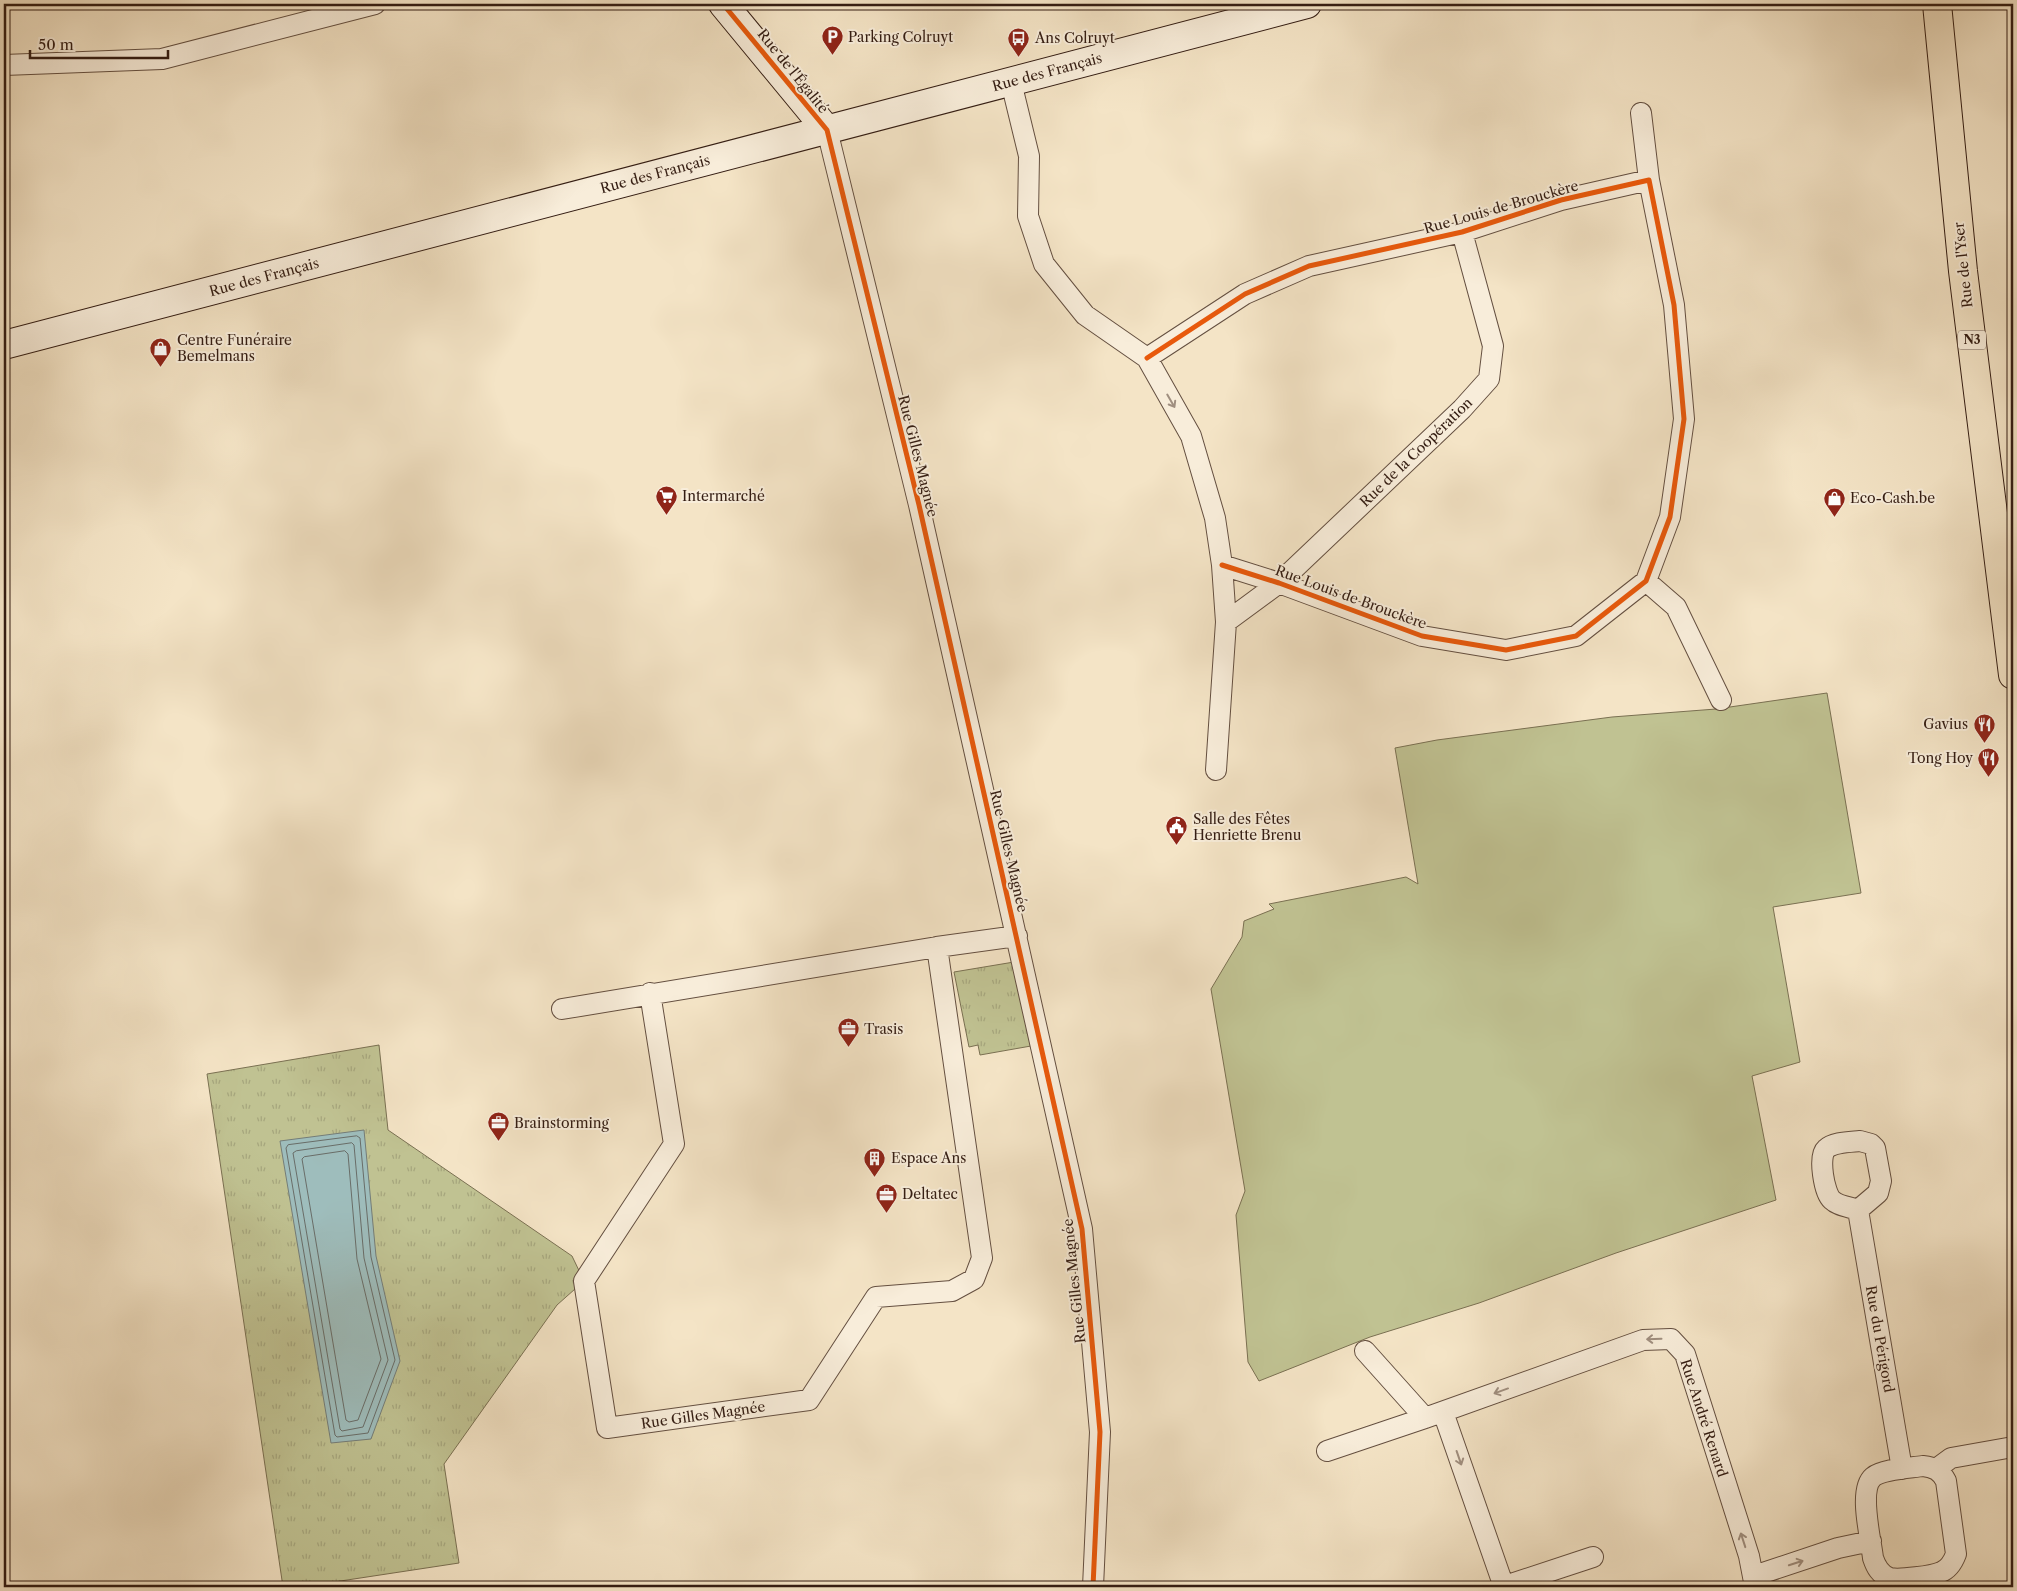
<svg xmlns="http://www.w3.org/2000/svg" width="2017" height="1591" font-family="'Libre Caslon Text',serif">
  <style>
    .grass { fill: url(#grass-tufts); stroke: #7a7052 }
    .pitch { fill: #c0c292; stroke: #7a7052 }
    .water { fill: #9ebdbc; stroke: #747d78 }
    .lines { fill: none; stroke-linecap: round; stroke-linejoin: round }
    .shore { stroke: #696d68; stroke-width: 1 }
    .street-casing { stroke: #644f40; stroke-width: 22 }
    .secondary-casing { stroke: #341d13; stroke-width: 30 }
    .primary-casing { stroke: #341d13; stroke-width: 30 }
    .street { stroke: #f8edda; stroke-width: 20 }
    .secondary { stroke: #f8edda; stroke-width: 28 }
    .primary { stroke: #f4e4c6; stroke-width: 28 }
    .cycleway-casing { stroke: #f8edda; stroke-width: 8 }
    .cycleway { stroke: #e8590c; stroke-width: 5 }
    .oneway { stroke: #a08f80 }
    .labels { text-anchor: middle; stroke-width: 4; stroke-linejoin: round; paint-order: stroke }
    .shield { fill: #f8edda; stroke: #6f5b4f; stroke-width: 1 }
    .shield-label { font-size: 12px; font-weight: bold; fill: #341d13 }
    .poi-label { font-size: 14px; fill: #341d13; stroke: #f8edda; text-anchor: start }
    .street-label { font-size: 14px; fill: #341d13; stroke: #f8edda }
  </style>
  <defs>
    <pattern id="grass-tufts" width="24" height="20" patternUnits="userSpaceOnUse" patternTransform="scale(1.25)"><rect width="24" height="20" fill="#c0c292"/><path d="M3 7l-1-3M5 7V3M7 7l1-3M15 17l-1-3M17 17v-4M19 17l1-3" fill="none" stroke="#a6a67d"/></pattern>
  </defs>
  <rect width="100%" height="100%" fill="#f4e4c6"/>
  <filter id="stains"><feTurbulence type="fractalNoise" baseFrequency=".004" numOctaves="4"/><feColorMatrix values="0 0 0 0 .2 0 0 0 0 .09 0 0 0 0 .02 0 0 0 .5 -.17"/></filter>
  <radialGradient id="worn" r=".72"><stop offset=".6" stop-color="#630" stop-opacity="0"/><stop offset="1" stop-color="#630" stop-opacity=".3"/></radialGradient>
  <!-- grass -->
  <path class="grass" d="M1014,962L1031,1046L980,1055L978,1045L969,1047L954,972Z
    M379,1045L388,1130L572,1256L584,1281L557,1305L444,1464L459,1563L301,1587H283L207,1074Z"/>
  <!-- pitch -->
  <path class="pitch" d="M1827,693L1861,893L1773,907L1800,1062L1752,1076L1776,1200L1616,1253L1479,1303L1370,1337L1259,1381L1248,1362L1236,1215L1245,1191L1211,989L1242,937L1244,921L1274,909L1269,904L1406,877L1418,884L1395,748L1437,740L1612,717L1716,709Z"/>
  <!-- water -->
  <path class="water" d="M364,1130L376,1256L400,1361L371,1439L331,1443L280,1141Z"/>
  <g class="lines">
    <!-- shore -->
    <path class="shore" d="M357,1136L360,1138L371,1257L395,1360L368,1433L337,1437L335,1435L286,1148L288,1145Z
      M352,1143L354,1145L364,1258L388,1360L363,1427L342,1431L340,1429L293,1153L296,1151Z
      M345,1151L348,1154L357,1259L381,1359L358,1420L349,1422L346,1420L302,1159L304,1157Z"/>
    <defs>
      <path id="street" d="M4,65L162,59L375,4
        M1011,82L1029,156L1028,216L1044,264L1085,315L1147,358L1191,436L1215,518L1222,565L1226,622L1216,770
        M1641,113L1649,180
        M827,130L919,505L1082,1229L1100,1432L1093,1587
        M1147,358L1245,294L1309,266L1462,232L1561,200L1649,180L1674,305L1684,419L1670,517L1646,581L1576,636L1506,650L1422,636L1279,583L1222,565
        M1646,581L1676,607L1721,700
        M1226,622L1279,583L1462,409L1489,379L1493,346L1462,232
        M650,993L674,1144L584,1281L607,1428L809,1400L876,1297L952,1291L974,1279L982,1258L937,947
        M562,1009L937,947L1017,936
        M1860,1141L1871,1144L1875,1148L1881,1181L1878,1193L1858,1210C1850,1207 1838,1206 1832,1200C1824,1193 1818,1156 1826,1149C1833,1142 1850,1142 1860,1141Z
        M1858,1210L1902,1469
        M1365,1351L1425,1418
        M1443,1412L1504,1587
        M1327,1451L1425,1418L1643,1340L1671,1339L1685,1354L1749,1556L1755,1587
        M1923,1466C1934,1467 1941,1471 1946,1481L1956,1554C1953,1562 1949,1569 1941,1572C1933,1576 1899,1580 1890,1578C1880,1575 1876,1567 1873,1558C1871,1539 1858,1490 1873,1477C1883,1469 1910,1468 1923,1466Z
        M1936,1469L1951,1458L2013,1447
        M1754,1576L1838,1548L1871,1541
        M1502,1587L1593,1557"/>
      <path id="secondary" d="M723,4L827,130
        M4,345L1307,4"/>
      <path id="primary" d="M1937,4L1963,271L2013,675"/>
    </defs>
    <!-- street casing -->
    <use href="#street" class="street-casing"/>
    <!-- secondary casing -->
    <use href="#secondary" class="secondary-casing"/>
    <!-- primary casing -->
    <use href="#primary" class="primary-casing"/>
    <!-- street -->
    <use href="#street" class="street"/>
    <!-- secondary -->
    <use href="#secondary" class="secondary"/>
    <!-- primary -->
    <use href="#primary" class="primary"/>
    <defs>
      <path id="cycleway" d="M723,4L827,130L919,505L1082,1229L1100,1432L1093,1587
        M1147,358L1245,294L1309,266L1462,232L1561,200L1649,180L1674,305L1684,419L1670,517L1646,581L1576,636L1506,650L1422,636L1279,583L1222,565"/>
    </defs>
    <!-- cycleway casing -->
    <use href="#cycleway" class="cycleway-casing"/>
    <!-- cycleway -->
    <use href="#cycleway" class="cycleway"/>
  </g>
  <!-- one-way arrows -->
  <defs><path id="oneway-shaft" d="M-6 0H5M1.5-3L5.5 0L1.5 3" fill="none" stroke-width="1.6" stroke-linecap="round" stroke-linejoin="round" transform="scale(1.25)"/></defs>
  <g class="oneway">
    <use href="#oneway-shaft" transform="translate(1171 401) rotate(60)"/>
    <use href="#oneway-shaft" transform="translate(1654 1339) rotate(178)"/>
    <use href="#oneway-shaft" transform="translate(1501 1391) rotate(160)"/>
    <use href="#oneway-shaft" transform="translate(1459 1458) rotate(71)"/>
    <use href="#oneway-shaft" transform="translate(1743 1540) rotate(-108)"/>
    <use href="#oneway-shaft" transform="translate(1796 1563) rotate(-18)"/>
  </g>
  <!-- icons -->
  <defs>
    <symbol id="parking-pin" viewBox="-11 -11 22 30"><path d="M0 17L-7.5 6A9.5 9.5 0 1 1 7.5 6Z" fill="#8f2418" stroke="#f8edda"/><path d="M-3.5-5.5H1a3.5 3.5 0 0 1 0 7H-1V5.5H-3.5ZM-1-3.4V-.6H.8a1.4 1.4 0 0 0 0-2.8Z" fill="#fff"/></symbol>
    <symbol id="bus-pin" viewBox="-11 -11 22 30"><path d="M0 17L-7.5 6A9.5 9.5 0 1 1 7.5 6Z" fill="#8f2418" stroke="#f8edda"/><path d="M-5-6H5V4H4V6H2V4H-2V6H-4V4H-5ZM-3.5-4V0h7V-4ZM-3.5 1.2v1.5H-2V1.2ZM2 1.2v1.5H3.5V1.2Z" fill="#fff"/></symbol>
    <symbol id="shop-pin" viewBox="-11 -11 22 30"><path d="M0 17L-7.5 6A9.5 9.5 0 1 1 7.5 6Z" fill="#8f2418" stroke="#f8edda"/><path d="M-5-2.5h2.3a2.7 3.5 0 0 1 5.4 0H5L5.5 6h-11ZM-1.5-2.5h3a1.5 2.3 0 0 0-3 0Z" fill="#fff"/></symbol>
    <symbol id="supermarket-pin" viewBox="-11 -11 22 30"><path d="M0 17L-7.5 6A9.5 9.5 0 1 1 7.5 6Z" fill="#8f2418" stroke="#f8edda"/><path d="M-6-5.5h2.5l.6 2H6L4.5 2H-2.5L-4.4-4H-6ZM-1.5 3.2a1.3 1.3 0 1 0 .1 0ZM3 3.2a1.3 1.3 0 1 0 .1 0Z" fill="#fff"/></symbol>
    <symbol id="restaurant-pin" viewBox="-11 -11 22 30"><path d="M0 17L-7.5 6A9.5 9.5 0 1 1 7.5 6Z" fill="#8f2418" stroke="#f8edda"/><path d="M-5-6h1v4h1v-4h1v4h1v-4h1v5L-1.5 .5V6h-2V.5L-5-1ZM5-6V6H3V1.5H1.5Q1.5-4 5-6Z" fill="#fff"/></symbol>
    <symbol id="civic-pin" viewBox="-11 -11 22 30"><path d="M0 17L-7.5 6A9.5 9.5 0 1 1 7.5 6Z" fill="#8f2418" stroke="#f8edda"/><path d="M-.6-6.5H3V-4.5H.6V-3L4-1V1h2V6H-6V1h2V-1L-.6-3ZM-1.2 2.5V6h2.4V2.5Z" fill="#fff"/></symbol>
    <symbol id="office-pin" viewBox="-11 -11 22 30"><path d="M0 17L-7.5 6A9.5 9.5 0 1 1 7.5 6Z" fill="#8f2418" stroke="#f8edda"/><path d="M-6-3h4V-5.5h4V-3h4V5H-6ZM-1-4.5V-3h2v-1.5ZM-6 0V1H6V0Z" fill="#fff"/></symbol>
    <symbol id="building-pin" viewBox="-11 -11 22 30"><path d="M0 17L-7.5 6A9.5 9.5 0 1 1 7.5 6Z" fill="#8f2418" stroke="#f8edda"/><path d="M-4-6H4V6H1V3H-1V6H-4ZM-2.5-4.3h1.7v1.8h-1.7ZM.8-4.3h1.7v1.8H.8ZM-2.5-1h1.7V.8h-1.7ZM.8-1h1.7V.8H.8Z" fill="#fff"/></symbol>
  </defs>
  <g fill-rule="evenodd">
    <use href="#parking-pin" x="820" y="24" width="25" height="34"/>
    <use href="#bus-pin" x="1006" y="26" width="25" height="34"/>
    <use href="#shop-pin" x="148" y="336" width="25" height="34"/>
    <use href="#supermarket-pin" x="654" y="484" width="25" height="34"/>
    <use href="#shop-pin" x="1822" y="486" width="25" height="34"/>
    <use href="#restaurant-pin" x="1972" y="712" width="25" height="34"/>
    <use href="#restaurant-pin" x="1976" y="746" width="25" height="34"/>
    <use href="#civic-pin" x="1164" y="814" width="25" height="34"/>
    <use href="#office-pin" x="836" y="1016" width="25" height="34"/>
    <use href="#office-pin" x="486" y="1110" width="25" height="34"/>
    <use href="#building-pin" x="862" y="1146" width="25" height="34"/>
    <use href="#office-pin" x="874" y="1182" width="25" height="34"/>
  </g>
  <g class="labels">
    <!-- shield labels -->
    <rect class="shield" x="1958" y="330.5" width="28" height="19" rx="4"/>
    <g class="shield-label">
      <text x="1972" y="344">N3</text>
    </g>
    <!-- poi labels -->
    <g class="poi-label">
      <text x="848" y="42">Parking Colruyt</text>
      <text x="1035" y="43">Ans Colruyt</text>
      <text x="177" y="345">Centre Funéraire<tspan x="177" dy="16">Bemelmans</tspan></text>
      <text x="682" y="501">Intermarché</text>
      <text x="1850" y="503">Eco-Cash.be</text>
      <text x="1968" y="729" text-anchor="end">Gavius</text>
      <text x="1973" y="763" text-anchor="end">Tong Hoy</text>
      <text x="1193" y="824">Salle des Fêtes<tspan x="1193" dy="16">Henriette Brenu</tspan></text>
      <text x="864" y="1034">Trasis</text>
      <text x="514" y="1128">Brainstorming</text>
      <text x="891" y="1163">Espace Ans</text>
      <text x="902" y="1199">Deltatec</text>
    </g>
    <!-- street labels -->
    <g class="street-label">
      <text transform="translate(793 71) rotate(51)" y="5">Rue de l'Égalité</text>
      <text transform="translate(1047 72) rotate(-15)" y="5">Rue des Français</text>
      <text transform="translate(655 174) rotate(-15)" y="5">Rue des Français</text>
      <text transform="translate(1501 207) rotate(-16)" y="5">Rue Louis de Brouckère</text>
      <text transform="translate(1963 265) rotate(-96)" y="5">Rue de l'Yser</text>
      <text transform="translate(264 277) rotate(-15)" y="5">Rue des Français</text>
      <text transform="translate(1416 452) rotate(-44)" y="5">Rue de la Coopération</text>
      <text transform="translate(918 456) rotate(76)" y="5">Rue Gilles Magnée</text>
      <text transform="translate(1351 597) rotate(20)" y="5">Rue Louis de Brouckère</text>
      <text transform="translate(1009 851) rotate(77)" y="5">Rue Gilles Magnée</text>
      <text transform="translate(1074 1281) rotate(-96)" y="5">Rue Gilles Magnée</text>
      <text transform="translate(1880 1339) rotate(80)" y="5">Rue du Périgord</text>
      <text transform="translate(703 1415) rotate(-8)" y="5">Rue Gilles Magnée</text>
      <text transform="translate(1704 1418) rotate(72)" y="5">Rue André Renard</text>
    </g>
  </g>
  <!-- margin -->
  <rect width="2017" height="1591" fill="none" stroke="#f4e4c6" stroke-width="20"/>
  <rect x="5" y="5" width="2007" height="1581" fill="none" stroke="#341d13" stroke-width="2.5"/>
  <rect x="10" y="10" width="1997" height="1571" fill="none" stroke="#341d13"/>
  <!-- scale -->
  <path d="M30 50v8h138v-8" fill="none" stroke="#341d13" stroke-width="2.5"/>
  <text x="38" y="50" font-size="15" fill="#341d13" stroke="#f8edda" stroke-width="4" paint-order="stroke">50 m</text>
  <rect width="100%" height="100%" filter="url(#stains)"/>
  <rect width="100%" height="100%" fill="url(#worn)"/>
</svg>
